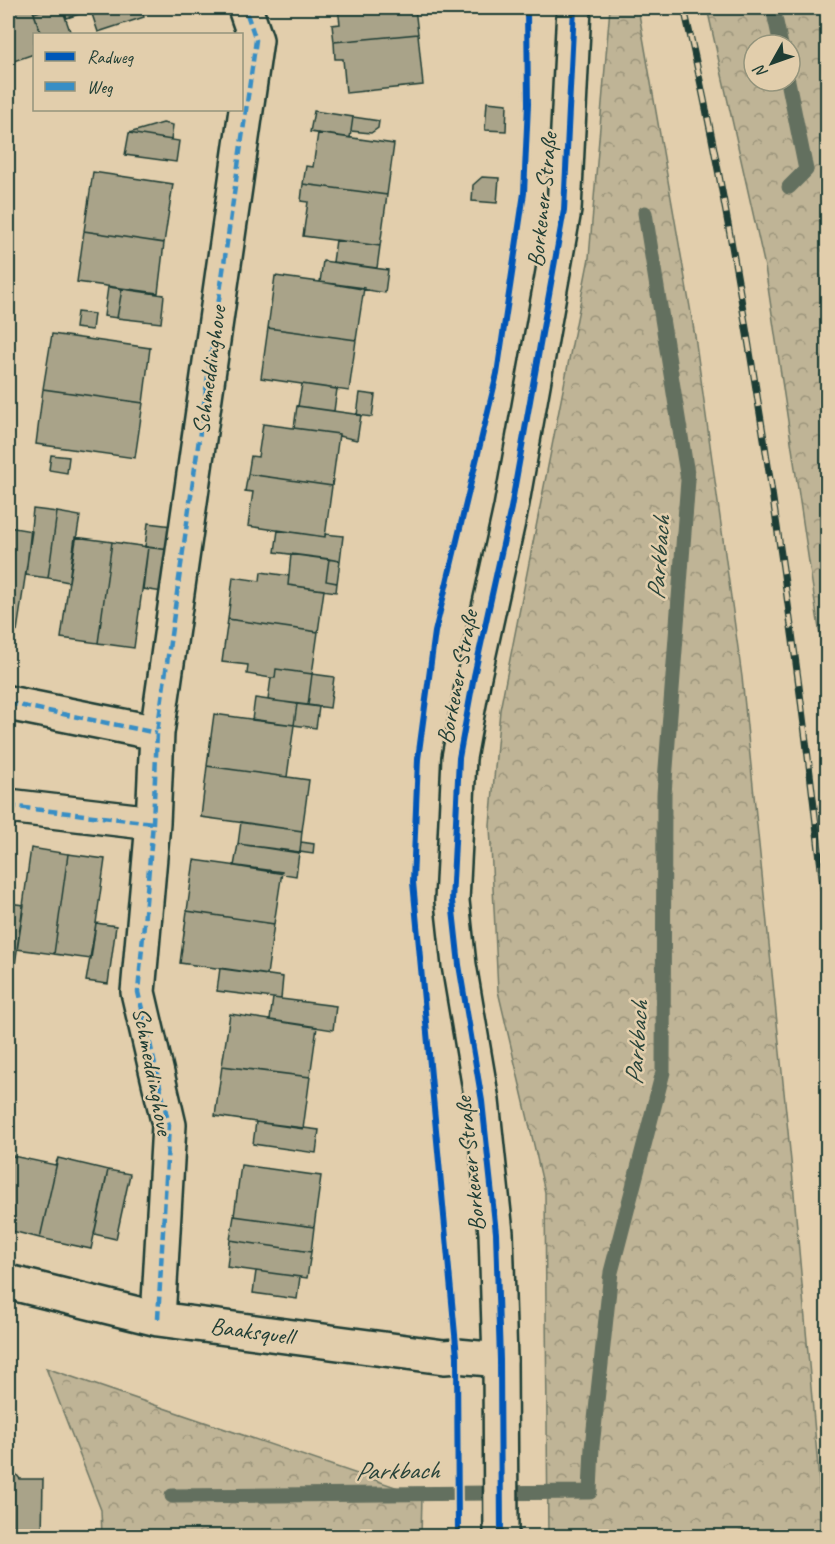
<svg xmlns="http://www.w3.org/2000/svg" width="835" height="1544" font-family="Caveat,sans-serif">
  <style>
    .forest { fill: url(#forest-crowns); stroke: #6f7865; stroke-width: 1.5; fill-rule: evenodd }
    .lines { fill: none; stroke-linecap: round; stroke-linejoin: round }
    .stream { stroke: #636f5e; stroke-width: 15 }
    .building { fill: #a9a389; stroke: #1f3d34; stroke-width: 1.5 }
    .street-casing { stroke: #1f3d34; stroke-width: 38 }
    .secondary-casing { stroke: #1f3d34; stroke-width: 38 }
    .street { stroke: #e2ceac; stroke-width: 33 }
    .secondary { stroke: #e2ceac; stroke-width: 33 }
    .rail-casing { stroke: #1f3d34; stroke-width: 7 }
    .rail { stroke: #e2ceac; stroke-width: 4.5; stroke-dasharray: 14; stroke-linecap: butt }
    .quiet { stroke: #378ec5; stroke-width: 4.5; stroke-dasharray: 9 4.5; stroke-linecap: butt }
    .cycleway-casing { stroke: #e2ceac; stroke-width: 10 }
    .cycleway { stroke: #0057b8; stroke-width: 6 }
    .labels { text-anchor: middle; stroke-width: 5; stroke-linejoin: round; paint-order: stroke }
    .street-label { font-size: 24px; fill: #1f3d34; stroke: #e2ceac }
    .water-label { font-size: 26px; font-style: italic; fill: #2a453b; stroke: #e2ceac }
  </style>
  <defs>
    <pattern id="forest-crowns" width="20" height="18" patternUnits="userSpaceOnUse" patternTransform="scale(1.5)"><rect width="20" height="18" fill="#bfb496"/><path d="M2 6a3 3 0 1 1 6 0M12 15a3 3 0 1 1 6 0" fill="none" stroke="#9b947b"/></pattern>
  </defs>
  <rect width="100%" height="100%" fill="#e2ceac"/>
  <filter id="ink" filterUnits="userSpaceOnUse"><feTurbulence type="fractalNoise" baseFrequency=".0167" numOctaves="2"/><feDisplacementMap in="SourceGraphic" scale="12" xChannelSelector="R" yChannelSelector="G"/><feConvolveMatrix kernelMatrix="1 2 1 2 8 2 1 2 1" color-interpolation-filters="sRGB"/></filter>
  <g filter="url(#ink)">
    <!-- forest -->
    <path class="forest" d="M610,8H638L695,336L742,677L792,1171L818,1467L822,1536H548L545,1192L498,991L490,825L500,710L589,258Z
      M707,8H827V683L765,267ZM754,45H790V81H754Z
      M46,1368L422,1496L421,1536H102L101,1510Z"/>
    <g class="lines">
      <!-- stream -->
      <path class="stream" d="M773,8L781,45
        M788,81L806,170L789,187
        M172,1496L590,1492L592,1447L611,1272L663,1072L664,794L688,480L645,213"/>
    </g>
    <!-- building -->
    <path class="building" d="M8,8H32L41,34H34V54L8,63Z
      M50,8H62L71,34H41L34,13Z
      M63,8H90L91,10L67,18Z
      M90,8H141L144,17L98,32Z
      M338,8H415L418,34L334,42L332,25L340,24Z
      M418,34L423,85L346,93L343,59H335L334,42Z
      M487,102L507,104L506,131L485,130Z
      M314,111L353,117L350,138L310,132Z
      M353,117L379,121L378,128L371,133L351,131Z
      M163,123L173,125L171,140L129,133Z
      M129,133L179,141L176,162L125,155Z
      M318,133L394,144L387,195L303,184L306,166L313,167Z
      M93,172L173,184L164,243L84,231Z
      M482,177L499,178L497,203L472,201L473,185Z
      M303,184L387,195L380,246L303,236L308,202L301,201Z
      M84,231L164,243L158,293L77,282Z
      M336,240L380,246L377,268L333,262Z
      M323,261L388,270L385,293L320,282Z
      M275,276L364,288L356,340L268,328Z
      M108,287L122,289L117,318L104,316Z
      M122,289L164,295L161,323L117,318Z
      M77,312L94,314L92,330L75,328Z
      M268,328L356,340L349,391L261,378Z
      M52,334L150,348L143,403L43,389Z
      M302,384L337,389L334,411L298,406Z
      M43,389L143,403L135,458L36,444Z
      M360,393L375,395L372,417L357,415Z
      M297,406L361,415L357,440L339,436V434L294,428Z
      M263,424L339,434L332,486L248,474L251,456L258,457Z
      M51,455L69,457L67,473L49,470Z
      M248,474L332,486L325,537L248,526L253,492L245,491Z
      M33,509L57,512L48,578L26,575Z
      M57,512L80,516L69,582L48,578Z
      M148,523L172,526L169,550L145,547Z
      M8,527L32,531L17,631L8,630Z
      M278,530L325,537V534L343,536L340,561L275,552Z
      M75,537L112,542L98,643L61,638Z
      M112,542L148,547L134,648L98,643Z
      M148,547L169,550L163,592L143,589Z
      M291,554L329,559L326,581L337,583L336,592L288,585Z
      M329,559L340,561L337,583L326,581Z
      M261,572L289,576L288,585L324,590L318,632L228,619L233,577L260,581Z
      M228,619L318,632L312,674L276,669L275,678H271L247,674L248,665L222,662Z
      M276,669L312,674L308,705L268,700L271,678H275Z
      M312,674L334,677L330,708L308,705Z
      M255,698L297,704L294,725L252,720Z
      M297,704L319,707L316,728L294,725Z
      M214,714L294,725L287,777L207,766Z
      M207,766L309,780L302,831L201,817Z
      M241,822L302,831L300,852L238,844Z
      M301,842L314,844L313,854L300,852Z
      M238,844L299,853L296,876L234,866Z
      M31,848L68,854L54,954L17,949Z
      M68,854L105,859L91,959L54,954Z
      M194,860L282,872L274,924L187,911Z
      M8,903L24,905L14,971L8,970Z
      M187,911L274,924L267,975L180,963Z
      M96,923L116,926L108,984L86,981Z
      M220,968L283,977L281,999L217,991Z
      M273,998L336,1006L333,1030L270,1020Z
      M230,1014L317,1027L310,1077L222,1066Z
      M222,1066L310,1077L303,1129L215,1116Z
      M256,1122L319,1130L316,1153L253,1144Z
      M8,1155L55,1165L58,1158L40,1238L8,1230Z
      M58,1158L108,1170L91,1249L40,1238Z
      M241,1165L321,1176L314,1227L234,1216Z
      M108,1170L130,1174L116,1239L94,1234Z
      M234,1216L314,1227L311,1252L230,1240Z
      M230,1240L311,1252L307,1278L227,1267Z
      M256,1271L300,1277L297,1299L253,1293Z
      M8,1469H12L20,1479H43L42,1536H8Z"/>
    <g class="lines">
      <defs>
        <path id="street" d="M8,703L157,733
          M8,806L153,823
          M8,1282L158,1319L444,1357L457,1356L500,1360
          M158,1319L169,1125L138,992L153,823L157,733L256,40L245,8"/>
        <path id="secondary" d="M501,1536L500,1360L496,1233L482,1101L459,965L452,901L455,842L459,758L474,676L511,508L564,210L574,8"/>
      </defs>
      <!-- street casing -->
      <use href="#street" class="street-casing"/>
      <!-- secondary casing -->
      <use href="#secondary" class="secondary-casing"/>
      <!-- street -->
      <use href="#street" class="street"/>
      <!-- secondary -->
      <use href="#secondary" class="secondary"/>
      <defs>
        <path id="rail" d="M684,8C717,150 741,294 764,439C789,603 811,768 828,934"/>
      </defs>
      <!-- rail casing -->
      <use href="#rail" class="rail-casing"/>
      <!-- rail -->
      <use href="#rail" class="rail"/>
      <!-- quiet -->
      <path class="quiet" d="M8,703L157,733
        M8,806L153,823
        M158,1319L169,1125L138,992L153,823L157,733L256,40L245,8"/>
      <defs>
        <path id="cycleway" d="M458,1536L457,1356L413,882L418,759L435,632L497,374L524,193L528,104L527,8
          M501,1536L500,1360L496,1233L482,1101L459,965L452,901L455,842L459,758L474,676L511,508L564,210L574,8"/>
      </defs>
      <!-- cycleway casing -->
      <use href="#cycleway" class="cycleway-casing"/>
      <!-- cycleway -->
      <use href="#cycleway" class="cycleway"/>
    </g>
  </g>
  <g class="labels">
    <!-- street labels -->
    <g class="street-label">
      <text transform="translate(542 200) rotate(-84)" y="8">Borkener Straße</text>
      <text transform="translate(209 370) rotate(-82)" y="8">Schmeddinghove</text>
      <text transform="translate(457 677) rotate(-79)" y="8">Borkener Straße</text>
      <text transform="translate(153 1071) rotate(79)" y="8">Schmeddinghove</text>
      <text transform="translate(470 1164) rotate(-96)" y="8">Borkener Straße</text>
      <text transform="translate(252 1331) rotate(8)" y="8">Baaksquell</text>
    </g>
    <!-- water labels -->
    <g class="water-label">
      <text transform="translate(658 558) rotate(-86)" y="9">Parkbach</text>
      <text transform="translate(636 1043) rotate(-86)" y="9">Parkbach</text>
      <text transform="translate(397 1470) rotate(-1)" y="9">Parkbach</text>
    </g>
  </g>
  <!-- margin -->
  <rect width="835" height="1544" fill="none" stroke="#e2ceac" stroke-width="30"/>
  <rect x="15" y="15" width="805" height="1514" fill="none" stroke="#1f3d34" stroke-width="2" filter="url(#ink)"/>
  <!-- legend -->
  <rect x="33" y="33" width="210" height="78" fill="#e2ceac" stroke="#94947c" stroke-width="1.5"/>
  <rect x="45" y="52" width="30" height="9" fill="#0057b8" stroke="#94947c" stroke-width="1.5"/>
  <text x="87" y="63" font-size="18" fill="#1f3d34">Radweg</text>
  <rect x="45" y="82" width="30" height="9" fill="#378ec5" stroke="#94947c" stroke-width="1.5"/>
  <text x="87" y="93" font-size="18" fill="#1f3d34">Weg</text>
  <!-- north arrow -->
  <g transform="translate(772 63) rotate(230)"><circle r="28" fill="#e2ceac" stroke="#94947c" stroke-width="1.5"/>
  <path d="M0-4.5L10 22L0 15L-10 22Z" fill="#1f3d34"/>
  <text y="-9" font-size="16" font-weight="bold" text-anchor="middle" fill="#1f3d34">N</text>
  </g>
</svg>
